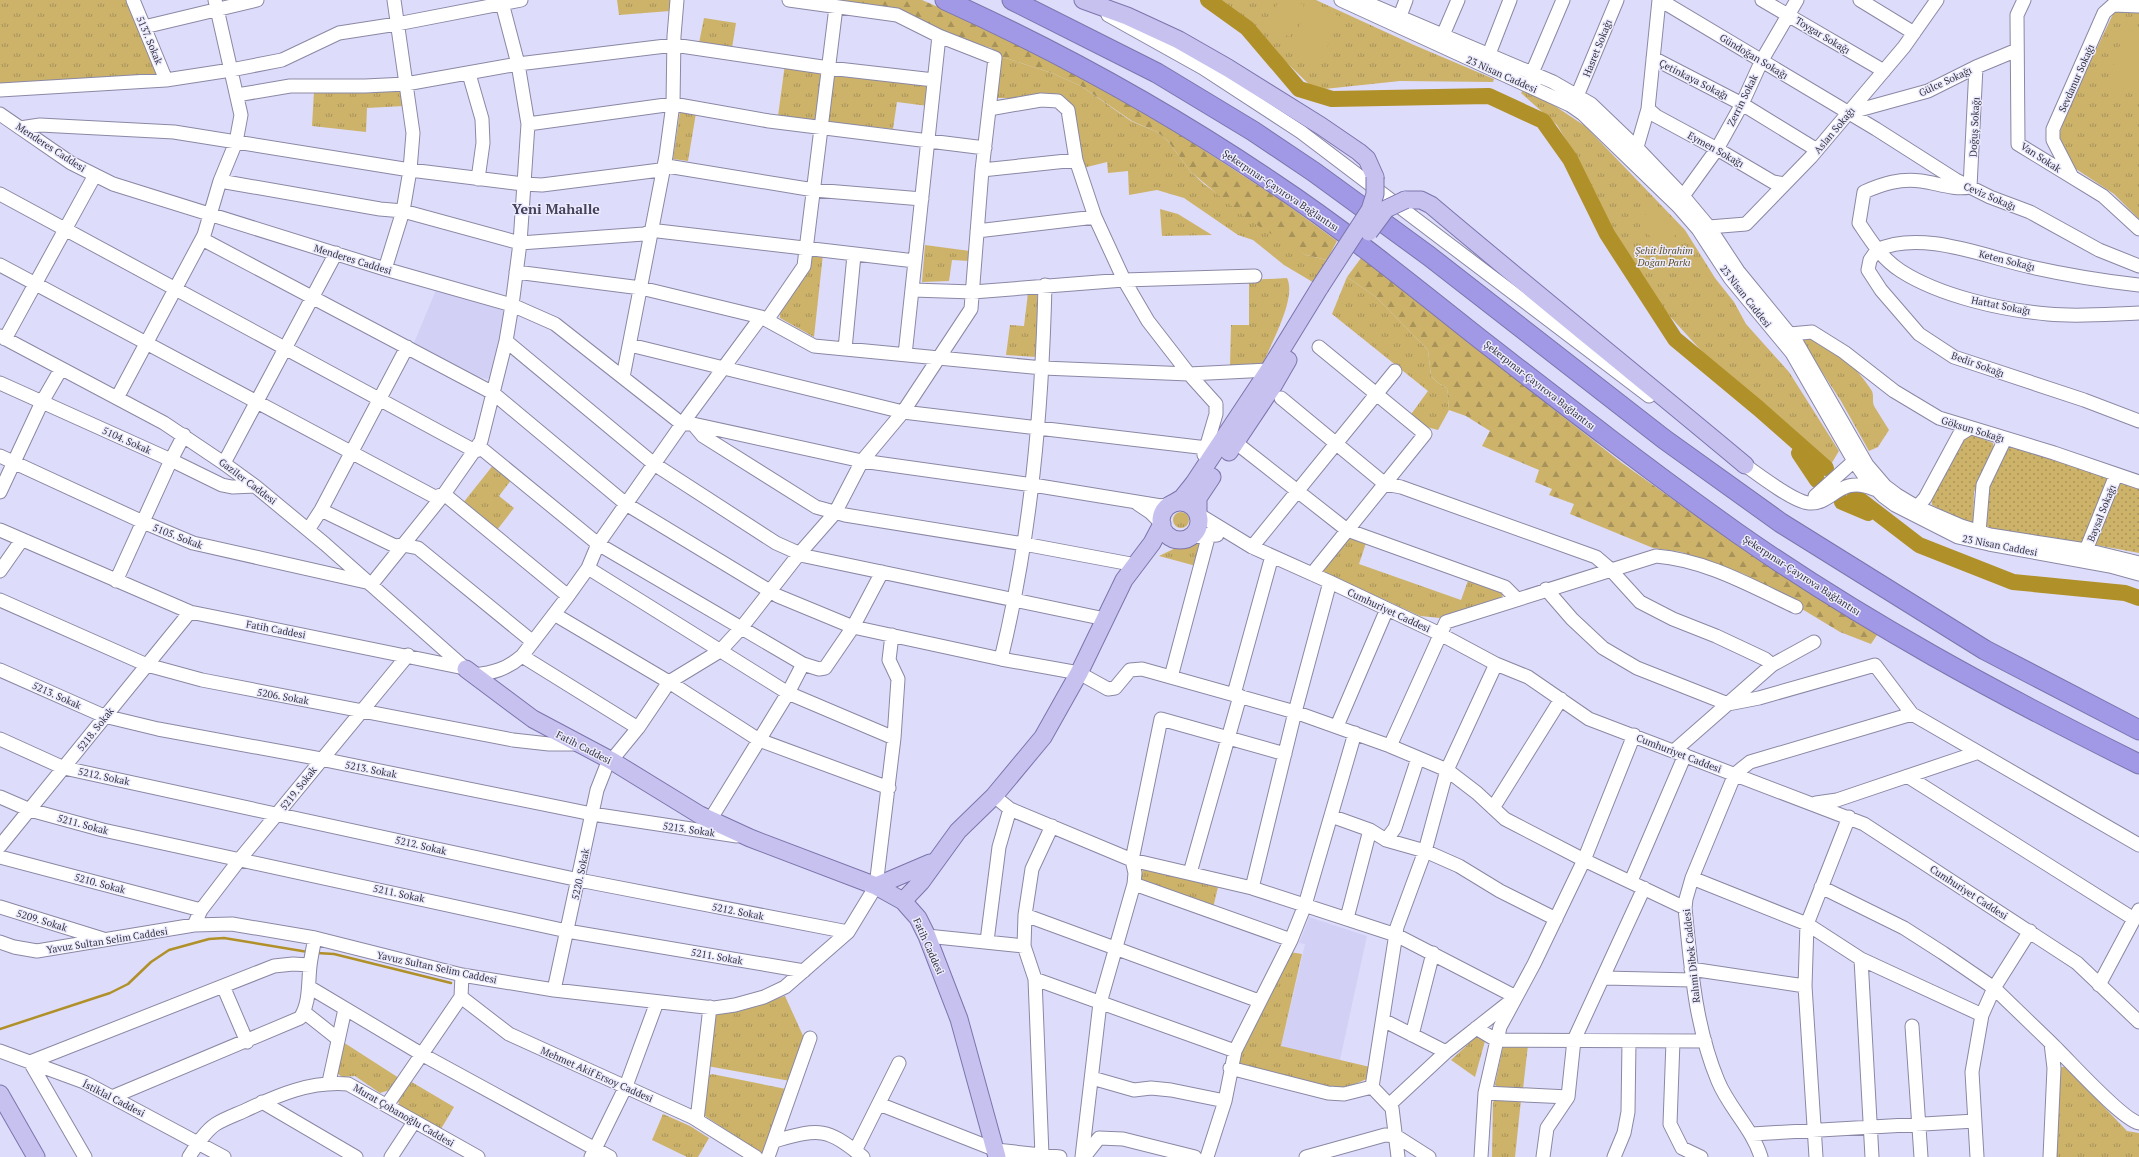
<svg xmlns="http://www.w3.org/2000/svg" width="2139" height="1157" font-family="'PT Serif',serif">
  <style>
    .built { fill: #d3d0f6 }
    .grass { fill: url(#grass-tufts) }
    .forest { fill: url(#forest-firs) }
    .garden { fill: url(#garden-dots) }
    .pitch { fill: #cdb36a }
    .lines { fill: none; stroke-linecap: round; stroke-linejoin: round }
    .stream { stroke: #b09028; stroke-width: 2.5 }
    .river { stroke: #b09028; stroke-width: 16 }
    .minor-casing { stroke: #8a88a4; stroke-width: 15 }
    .major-casing { stroke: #7b75ac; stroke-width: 19 }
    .highway-casing { stroke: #7b75ac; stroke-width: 21 }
    .minor { stroke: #fff; stroke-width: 13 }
    .major { stroke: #c7c1f0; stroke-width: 17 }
    .highway { stroke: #a198e6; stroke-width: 19 }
    .major-bridge-casing { stroke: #7b75ac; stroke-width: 19; stroke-linecap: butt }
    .major-bridge { stroke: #c7c1f0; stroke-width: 17 }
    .labels { text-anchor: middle; stroke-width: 3; stroke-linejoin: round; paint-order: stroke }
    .street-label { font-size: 10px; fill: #353440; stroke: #ecebfe }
    .park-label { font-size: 10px; font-style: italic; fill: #5d4f27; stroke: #ecebfe }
    .district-label { font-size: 14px; font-weight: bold; fill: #434059; stroke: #ecebfe }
  </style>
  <defs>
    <pattern id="grass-tufts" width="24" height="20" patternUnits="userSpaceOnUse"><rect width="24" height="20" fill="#cdb36a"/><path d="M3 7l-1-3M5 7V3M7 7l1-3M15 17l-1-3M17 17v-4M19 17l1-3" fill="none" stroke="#a79259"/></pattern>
    <pattern id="forest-firs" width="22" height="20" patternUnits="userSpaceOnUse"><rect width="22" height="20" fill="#cdb36a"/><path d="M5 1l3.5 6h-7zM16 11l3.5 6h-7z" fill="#a79259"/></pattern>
    <pattern id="garden-dots" width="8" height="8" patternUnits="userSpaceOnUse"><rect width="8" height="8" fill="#cdb36a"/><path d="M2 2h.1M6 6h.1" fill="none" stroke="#a79259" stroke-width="1.8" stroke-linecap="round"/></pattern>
  </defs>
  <rect width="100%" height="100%" fill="#dedcfb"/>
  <!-- built -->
  <path class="built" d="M436,290L508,312L494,381L466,373L413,345Z
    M1309,917L1367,936L1340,1060L1281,1047L1305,944L1299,943Z"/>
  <!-- grass -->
  <path class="grass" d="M0,0H130L159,71L156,76L0,84Z
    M617,0H670V11L619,15Z
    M1214,0H1316L1414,45L1494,79L1493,82L1400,81L1315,90L1253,30Z
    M2121,10L2139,12V219L2114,194L2076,169L2069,159L2059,136L2066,113L2114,12Z
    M704,18L736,23L732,48L699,43Z
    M1002,57L1052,73L1081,86L1131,121L1157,132L1167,140L1191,172L1205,185L1306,255L1327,260L1316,284L1284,265L1253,240L1238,235L1184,198L1157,190L1129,195L1128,171L1108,173L1107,162L1083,168L1072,110L1023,98H997Z
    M785,64L822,69L817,121L778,116Z
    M833,72L930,84L928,106L897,102L893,129L827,122Z
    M403,89L404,106L367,108L366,132L312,126L314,91Z
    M1523,90L1552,104L1585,126L1685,230L1715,278L1734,302L1746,324L1789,372L1839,451L1830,466L1779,419L1720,371L1664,310L1624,256L1591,196L1574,153L1557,125L1521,93Z
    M680,111L696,113L688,161L673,159Z
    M1160,209L1178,214L1212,235L1162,236Z
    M925,245L970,251V261L952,260L949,281L922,282Z
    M812,252L823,254L814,337L780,318V308Z
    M1347,277L1376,297L1428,350L1431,376L1438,383L1447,388L1449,410L1438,430L1423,426L1409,417L1428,391L1332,314Z
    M1287,278C1297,298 1271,343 1263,364L1230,366L1231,325H1249V280Z
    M1028,293H1037V357L1006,355L1010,325L1024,326Z
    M1809,337C1833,344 1859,370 1872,391C1874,396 1872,401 1874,406C1879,414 1884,422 1889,430L1878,447L1869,451L1841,401L1805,346L1803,341Z
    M494,464L512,479L499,496L514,508L497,530L463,503Z
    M1173 520a8 8 0 1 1 16 0a8 8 0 1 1-16 0Z
    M1348,536L1366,543L1359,564L1461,600L1469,578L1501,589L1503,599L1440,618L1420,616L1324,572L1322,567Z
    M1192,540H1203L1196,566L1159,556Z
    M1143,869L1218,887L1213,908L1141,879Z
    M1290,952L1302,954L1281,1046L1370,1067L1369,1078L1341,1090L1236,1064Z
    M785,996L805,1040L790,1081L707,1066L713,1011L737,1012Z
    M1477,1036L1485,1041L1475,1077L1451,1060Z
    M343,1042L399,1078L390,1090L380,1093L355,1076L342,1077L337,1073Z
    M1508,1044L1528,1045L1523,1089L1497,1088L1495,1084L1503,1047Z
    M2065,1066L2127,1131L2139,1133V1157H2056L2060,1068Z
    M712,1074L786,1089L764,1155L702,1114L708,1076Z
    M410,1081L454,1107L441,1129L399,1105L398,1099Z
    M1498,1098L1521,1100L1515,1157H1492L1493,1102Z
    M663,1114L690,1126L709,1138L698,1157H687L652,1140Z"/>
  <!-- forest -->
  <path class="forest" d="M823,0H922L982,26L1079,74L1170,128L1282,201L1337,241L1327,260L1306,255L1247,219L1191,172L1167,140L1157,132L1132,121L1081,86L1052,73L1002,57L991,48Z
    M1361,258L1457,331L1458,334L1622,463L1761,562L1877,635L1871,644L1840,632L1744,574L1681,552L1653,548L1570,514L1574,504L1549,495L1552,489L1535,482L1539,470L1482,446L1490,431L1466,416L1449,410L1447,388L1438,383L1431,376L1428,350L1376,297L1347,277Z"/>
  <!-- garden -->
  <path class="garden" d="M1968,433L1993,443L1994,448L1974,492L1973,522L1965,524L1932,505L1931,497L1962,438Z
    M2010,446L2111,478L2083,546L1985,529L1987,483L2004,449Z
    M2118,482H2125L2139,487V553L2096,545L2095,541Z"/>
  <!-- pitch -->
  <path class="pitch" d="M1279,0H1294L1304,5L1290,37L1267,27Z
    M1310,3L1341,17L1319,65L1288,51Z
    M2125,28L2139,32V94L2108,85Z
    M1654,207L1677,234L1660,248L1638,222Z"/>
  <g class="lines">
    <!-- stream -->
    <path class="stream" d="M317,953L334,954L451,983
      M0,1029L110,993L128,984L151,962L169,950L209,939L224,938L308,952"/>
    <!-- river -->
    <path class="river" d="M1208,0L1247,28L1299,89L1332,99L1489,96L1543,121L1570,159L1607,234L1675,339L1758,408L1826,468
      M1799,453L1817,480
      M1855,496L1919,545L2013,582L2125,593L2139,598
      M1842,502L1868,513"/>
    <defs>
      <path id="minor" d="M133,0L166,80
        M1341,0L1570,105L1583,114L1678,206L1698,229L1730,278L1792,353L1854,461L1867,480L1883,496L1895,505L1958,537L1989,544L2110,566L2139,574
        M1360,0L1553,82L1591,104L1638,149L1683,196L1709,227L1738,271L1797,343L1867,465L1885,486L1897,495L1917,507L1961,526L1990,535L2086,550L2139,563
        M1660,0L1876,129L1956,180L1990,197L2030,212L2099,250L2139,266
        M1762,0L1884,71
        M1860,0L1914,33
        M2024,0L2017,15L2018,144L2103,196L2139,229
        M1108,15L1203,68L1301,132L1649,396
        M1400,16L1406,0
        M144,27L257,0
        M1443,35L1458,0
        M1489,54L1510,0
        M1653,58L1742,104L1817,150
        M1976,67L1970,187C1953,190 1937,183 1921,181C1900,178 1882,184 1864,192L1859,223C1871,241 1882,259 1901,271C1940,296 2002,310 2048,314C2078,317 2109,314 2139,313
        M469,74L482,119L483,143L478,179
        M1533,82L1532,73L1563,0
        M0,90L166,80L231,70L282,60L339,33L397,24L521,0
        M237,95L290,86H365L406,84L518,64L674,45L829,68L934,80
        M1577,96L1617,0
        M989,109L1041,100L1058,101L1068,110L1076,160L1095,217L1124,280L1148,321L1189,374L1216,404V414L1204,455
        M1648,109L1656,116L1717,149L1773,182L1785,184
        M1848,113L1928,91L1976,67L2017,50
        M0,114L71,163L113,184L385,269L512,305L555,324L682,424H693L862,461L1033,485L1161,506L1172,504
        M528,124L673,104L769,121L985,148
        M20,128L40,125L174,132L410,170L523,184L542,185L621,175L660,170L667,166L814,190L922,199
        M1635,154L1648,109L1659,0
        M982,170L1076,160
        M2072,177L2053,140V129L2104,13L2113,5L2139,6
        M220,181L380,209L403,211L520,243L644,234L652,231H658L915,261
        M0,194L475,451L482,449L598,544L803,664
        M1683,196L1717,149L1742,104L1762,60L1797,0
        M1709,227L1746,224L1811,157L1904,47L1937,0
        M977,231L1095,217
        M202,239L493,393L626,504L778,596L853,627L1001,659L1079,673L1108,689L1115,688L1130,670L1142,669L1295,712L1390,746L1447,770L1477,793L1505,819L1584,860L1685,908
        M1877,250L1870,260L1868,270L1881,290L1919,334L1954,357L2084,400L2139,421
        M1877,250C1921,229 1986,257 2031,267C2067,275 2103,281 2139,285
        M0,265L435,497L444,494L568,596
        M385,269L403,211L410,170L413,133L394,0
        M516,272L641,288L761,317L814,346L1043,368L1189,374L1269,370
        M913,290L973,292L1124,280L1255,276
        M767,320L804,266L836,7
        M0,336L164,423L222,462L255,486L325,544L466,669
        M1785,337L1790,334L1812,332L1844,352L1894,391L1939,418L2054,453L2139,482
        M5,339L95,175
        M506,341L654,464L776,543L805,556L1105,619
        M630,345L903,412L1207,448
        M845,349L854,255
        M905,355L939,36
        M623,377L666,156L673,104L674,36L677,0
        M0,383L171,460L222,485L232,487L255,486
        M117,398L204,235L220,181L236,142L241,115L215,0
        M1281,398L1385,484L1401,487L1596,557L1610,569L1640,602L1673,619L1716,636L1765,659L1772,665
        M693,424L703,436L816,507L845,515L1024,544L1136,565
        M1235,442L1347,530L1505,587L1517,599
        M0,456L143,522L193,543L366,582
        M1738,460C1752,470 1793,502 1809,503C1833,505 1839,474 1874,489
        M224,463L336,253
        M0,492L42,402L61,369
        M1815,496L1854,461L1857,454
        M1138,504L1150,512L1162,524
        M1917,507L1925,498L1959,435L1970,428
        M321,510L395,546L403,545L418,548L533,642
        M1198,514L1252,547L1330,582L1440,634L1496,664L1528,677L1589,719L1864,824L2077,963L2139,1022
        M0,530L190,612L464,668
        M308,530L321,510L407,347
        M1979,532L1983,485L2005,439
        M1189,537L1217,535
        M1252,547L1395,371
        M2086,550L2116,475
        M588,568L788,693L894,738
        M0,571L21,541
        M1312,574L1425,434L1319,347
        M116,581L171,460L184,435
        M371,585L444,494L481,441L506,341L512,305L520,243L528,124L518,64L502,3
        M1546,589L1572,619L1603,648L1637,668L1728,704L1759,698L1875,665L1912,714L2139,845
        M0,600L147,665L202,680L513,740L549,744H578
        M554,614L669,682L759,740L889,788
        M522,656L638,728
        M1001,659C1031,536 1042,411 1045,285
        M0,670L104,716L158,729L321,759L592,814L737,836
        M474,675C493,673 507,669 522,656L568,596L588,568L598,544L682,424L761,317
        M1171,677L1209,534
        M1234,694L1272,556
        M1337,726L1387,609
        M0,739L64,768L579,880L848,932
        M1390,746L1446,622L1656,556C1706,560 1751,586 1796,607
        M1674,751L1772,665L1814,642
        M1907,776L2134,919
        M994,796L1010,809L1132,860L1252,888L1396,935L1516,997
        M0,797L30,810L103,830L567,931L804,971
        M1816,803L1837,800L1976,753
        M1493,808L1561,699
        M1331,816L1370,830L1386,840L1425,851L1459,866L1500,891L1556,919
        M710,820L788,693L803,664L819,669L825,668L853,627L882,572
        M1386,840L1395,828L1418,758
        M0,846L190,612
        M0,857L201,910
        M1190,873L1240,696
        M1692,878L1807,924L1861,959L1982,1015
        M1631,881L1685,755
        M1134,884L1291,940
        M1821,887L1904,928L1943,953L1994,988L2051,1043L2054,1068L2050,1157
        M1252,888L1295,712L1330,582
        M0,907L103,939
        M1025,915L1259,1001
        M1347,918L1370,830
        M194,925L201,910L240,859L408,655
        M927,936L1024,946
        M987,941L999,847L1010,809
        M0,942L14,947L37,951L194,925L232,924L315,938L462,975L554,990L714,1008L735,1005L764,997L785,987L848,932L876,886L894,738L898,679L889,660L892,635
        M1861,959L1872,1157
        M1691,969L1805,986
        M462,975L461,997L509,1034L692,1117L756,1157
        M1604,978L1692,980
        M1035,979L1235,1051
        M2099,985L2139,910
        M223,986L247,1042
        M309,987L423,1055L610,1157
        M554,990L597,790L606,767L638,728L669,682L720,651L742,627L799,554L835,513L862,461L903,412L971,309L982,170L995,58L939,36L897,15L789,0
        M304,1012L338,1039
        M1383,1020L1446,1052
        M1912,1026L1921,1157
        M1476,1028L1496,1040L1705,1041
        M1412,1035L1433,953
        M1673,1041L1670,1124L1682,1148L1701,1157
        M2051,1043C2068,1059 2121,1119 2139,1123
        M0,1051L84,1082L224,1157
        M1230,1068L1328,1093L1344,1094L1372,1087L1392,1108L1398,1157
        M1092,1078L1134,1090L1151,1088L1171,1090L1225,1101
        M329,1082L345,1009
        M1372,1087L1397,927L1425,851L1447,770L1496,664
        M1485,1093L1568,1097
        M112,1097L300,1018C310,1004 308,983 310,966C311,957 313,948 315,938
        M262,1102L356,1157
        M879,1104L996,1150L1060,1157
        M387,1105L461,997
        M1389,1105L1446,1052L1512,1000
        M697,1120L710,1007
        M1752,1134L1975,1121
        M774,1141C819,1129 825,1126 863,1157
        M855,1151L899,1063
        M1042,1155L1035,979L1024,946L1025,915L1032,869L1052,826
        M85,1157L30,1062L274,966L293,964L310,965
        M189,1157C196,1146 205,1131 216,1124C224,1119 235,1115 244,1111C278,1095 310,1081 348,1084L478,1157
        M391,1157L414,1122
        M591,1157L626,1086L657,1002
        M768,1157L810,1038
        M1082,1157L1100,1003L1134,884L1135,873L1132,860L1161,719L1285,754
        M1084,1157L1099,1138L1123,1139L1195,1157
        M1207,1157L1225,1101L1235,1051L1291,940L1305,905L1355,733
        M1306,1157L1385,1135L1396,1136L1429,1157
        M1481,1157L1485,1093L1500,1027L1534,964L1584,860L1634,735
        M1543,1157L1547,1128L1568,1097L1574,1040L1644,888
        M1614,1157L1624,1133L1628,1112L1629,1041
        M1761,1157C1752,1128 1729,1108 1718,1081C1695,1026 1691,967 1685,908L1686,899L1692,878L1735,774L1750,762L1912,714
        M1816,1157L1805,986L1807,924L1849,817
        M1977,1157L1972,1072L1982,1015L1994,988L2030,931"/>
      <path id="major" d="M1083,0L1127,16L1179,40L1228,68L1321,126L1359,152L1367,159L1375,177
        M1405,200H1421L1431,205C1535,293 1641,378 1745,465
        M1229,452L1273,386L1288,360
        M1161 521a19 19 0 1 1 38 0a19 19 0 1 1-38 0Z
        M1172,504L1182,498L1194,483L1269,370L1320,287
        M1198,514V498L1212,477
        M466,669L533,719L612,761L700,815L750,838L876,886L903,901L918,918L927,936L959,1019L997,1157
        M876,886L930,863
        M903,901L921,882L958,831L994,796L1043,737L1079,673L1124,580L1152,543L1162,524
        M0,1094L36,1157"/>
      <path id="highway" d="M945,0C1060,52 1170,113 1275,184C1347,232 1413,286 1480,339C1565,405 1650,471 1737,533C1864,622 2000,695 2139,764
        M1012,0L1157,73L1253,131L1314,172L1429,256L1664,439L1781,523L1985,650L2139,730"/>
    </defs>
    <!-- minor casing -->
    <use href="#minor" class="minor-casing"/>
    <!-- major casing -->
    <use href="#major" class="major-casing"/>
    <!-- highway casing -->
    <use href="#highway" class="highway-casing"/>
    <!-- minor -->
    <use href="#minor" class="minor"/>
    <!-- major -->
    <use href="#major" class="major"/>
    <!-- highway -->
    <use href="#highway" class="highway"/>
    <defs>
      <path id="major-bridge" d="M1369,232L1386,209L1405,200
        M1320,287L1370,210L1375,194V177"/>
    </defs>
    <!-- major-bridge casing -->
    <use href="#major-bridge" class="major-bridge-casing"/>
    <!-- major-bridge -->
    <use href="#major-bridge" class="major-bridge"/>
  </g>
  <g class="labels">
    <!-- street labels -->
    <g class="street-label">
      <text transform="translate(1823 35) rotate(31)" y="4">Toygar Sokağı</text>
      <text transform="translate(150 40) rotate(67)" y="4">5137. Sokak</text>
      <text transform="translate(1597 48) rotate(-68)" y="4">Hasret Sokağı</text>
      <text transform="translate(1754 56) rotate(31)" y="4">Gündoğan Sokağı</text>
      <text transform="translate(1502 74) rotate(24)" y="4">23 Nisan Caddesi</text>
      <text transform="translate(2076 78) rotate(-66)" y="4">Sevdanur Sokağı</text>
      <text transform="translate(1694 79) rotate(27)" y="4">Çetinkaya Sokağı</text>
      <text transform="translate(1945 81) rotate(-25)" y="4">Gülce Sokağı</text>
      <text transform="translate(1742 100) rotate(-64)" y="4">Zerrin Sokak</text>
      <text transform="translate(1974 127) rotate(-87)" y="4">Doğuş Sokağı</text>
      <text transform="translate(1834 130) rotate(-50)" y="4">Aslan Sokağı</text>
      <text transform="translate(51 147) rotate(33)" y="4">Menderes Caddesi</text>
      <text transform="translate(1716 149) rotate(29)" y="4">Eymen Sokağı</text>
      <text transform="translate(2041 157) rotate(33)" y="4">Van Sokak</text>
      <text transform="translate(1281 190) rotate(34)" y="4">Şekerpınar-Çayırova Bağlantısı</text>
      <text transform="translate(1990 196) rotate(23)" y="4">Ceviz Sokağı</text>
      <text transform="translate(353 259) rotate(17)" y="4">Menderes Caddesi</text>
      <text transform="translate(2007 260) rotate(14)" y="4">Keten Sokağı</text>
      <text transform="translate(1746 296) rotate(52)" y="4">23 Nisan Caddesi</text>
      <text transform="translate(2001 305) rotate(11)" y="4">Hattat Sokağı</text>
      <text transform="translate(1978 364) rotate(20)" y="4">Bedir Sokağı</text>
      <text transform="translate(1540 385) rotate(38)" y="4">Şekerpınar-Çayırova Bağlantısı</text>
      <text transform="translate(1973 429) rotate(17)" y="4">Göksun Sokağı</text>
      <text transform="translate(127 440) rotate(24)" y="4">5104. Sokak</text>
      <text transform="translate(248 481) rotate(37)" y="4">Gaziler Caddesi</text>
      <text transform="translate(2101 513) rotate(-68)" y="4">Baysal Sokağı</text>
      <text transform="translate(178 536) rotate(21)" y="4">5105. Sokak</text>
      <text transform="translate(2000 545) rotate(11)" y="4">23 Nisan Caddesi</text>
      <text transform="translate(1802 575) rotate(33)" y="4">Şekerpınar-Çayırova Bağlantısı</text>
      <text transform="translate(1389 610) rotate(25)" y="4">Cumhuriyet Caddesi</text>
      <text transform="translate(276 629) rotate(11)" y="4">Fatih Caddesi</text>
      <text transform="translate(57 695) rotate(24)" y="4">5213. Sokak</text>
      <text transform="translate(283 696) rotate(10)" y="4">5206. Sokak</text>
      <text transform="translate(95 729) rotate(-52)" y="4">5218. Sokak</text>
      <text transform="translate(584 747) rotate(27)" y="4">Fatih Caddesi</text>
      <text transform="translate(1679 753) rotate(21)" y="4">Cumhuriyet Caddesi</text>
      <text transform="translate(371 769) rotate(11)" y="4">5213. Sokak</text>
      <text transform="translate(104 776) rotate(12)" y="4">5212. Sokak</text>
      <text transform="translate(298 788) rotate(-52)" y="4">5219. Sokak</text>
      <text transform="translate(83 824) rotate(15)" y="4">5211. Sokak</text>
      <text transform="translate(689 829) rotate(8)" y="4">5213. Sokak</text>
      <text transform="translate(421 845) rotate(13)" y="4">5212. Sokak</text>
      <text transform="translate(580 874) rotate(-78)" y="4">5220. Sokak</text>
      <text transform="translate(100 883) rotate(15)" y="4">5210. Sokak</text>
      <text transform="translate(1969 892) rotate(33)" y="4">Cumhuriyet Caddesi</text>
      <text transform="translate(399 893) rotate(12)" y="4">5211. Sokak</text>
      <text transform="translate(738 911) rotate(11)" y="4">5212. Sokak</text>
      <text transform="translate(42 920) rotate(17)" y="4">5209. Sokak</text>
      <text transform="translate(107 940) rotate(-9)" y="4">Yavuz Sultan Selim Caddesi</text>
      <text transform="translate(929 946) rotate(66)" y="4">Fatih Caddesi</text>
      <text transform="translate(717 956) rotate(10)" y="4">5211. Sokak</text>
      <text transform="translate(1691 956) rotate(-96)" y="4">Rahmi Dibek Caddesi</text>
      <text transform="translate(437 967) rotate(12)" y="4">Yavuz Sultan Selim Caddesi</text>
      <text transform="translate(597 1074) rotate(24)" y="4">Mehmet Akif Ersoy Caddesi</text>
      <text transform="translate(114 1098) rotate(27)" y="4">İstiklal Caddesi</text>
      <text transform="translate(404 1115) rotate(30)" y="4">Murat Çobanoğlu Caddesi</text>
    </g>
    <!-- park labels -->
    <g class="park-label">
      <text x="1664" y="254">Şehit İbrahim<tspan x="1664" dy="12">Doğan Parkı</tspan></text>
    </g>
    <!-- district labels -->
    <g class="district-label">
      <text x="556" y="214">Yeni Mahalle</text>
    </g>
  </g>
</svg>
